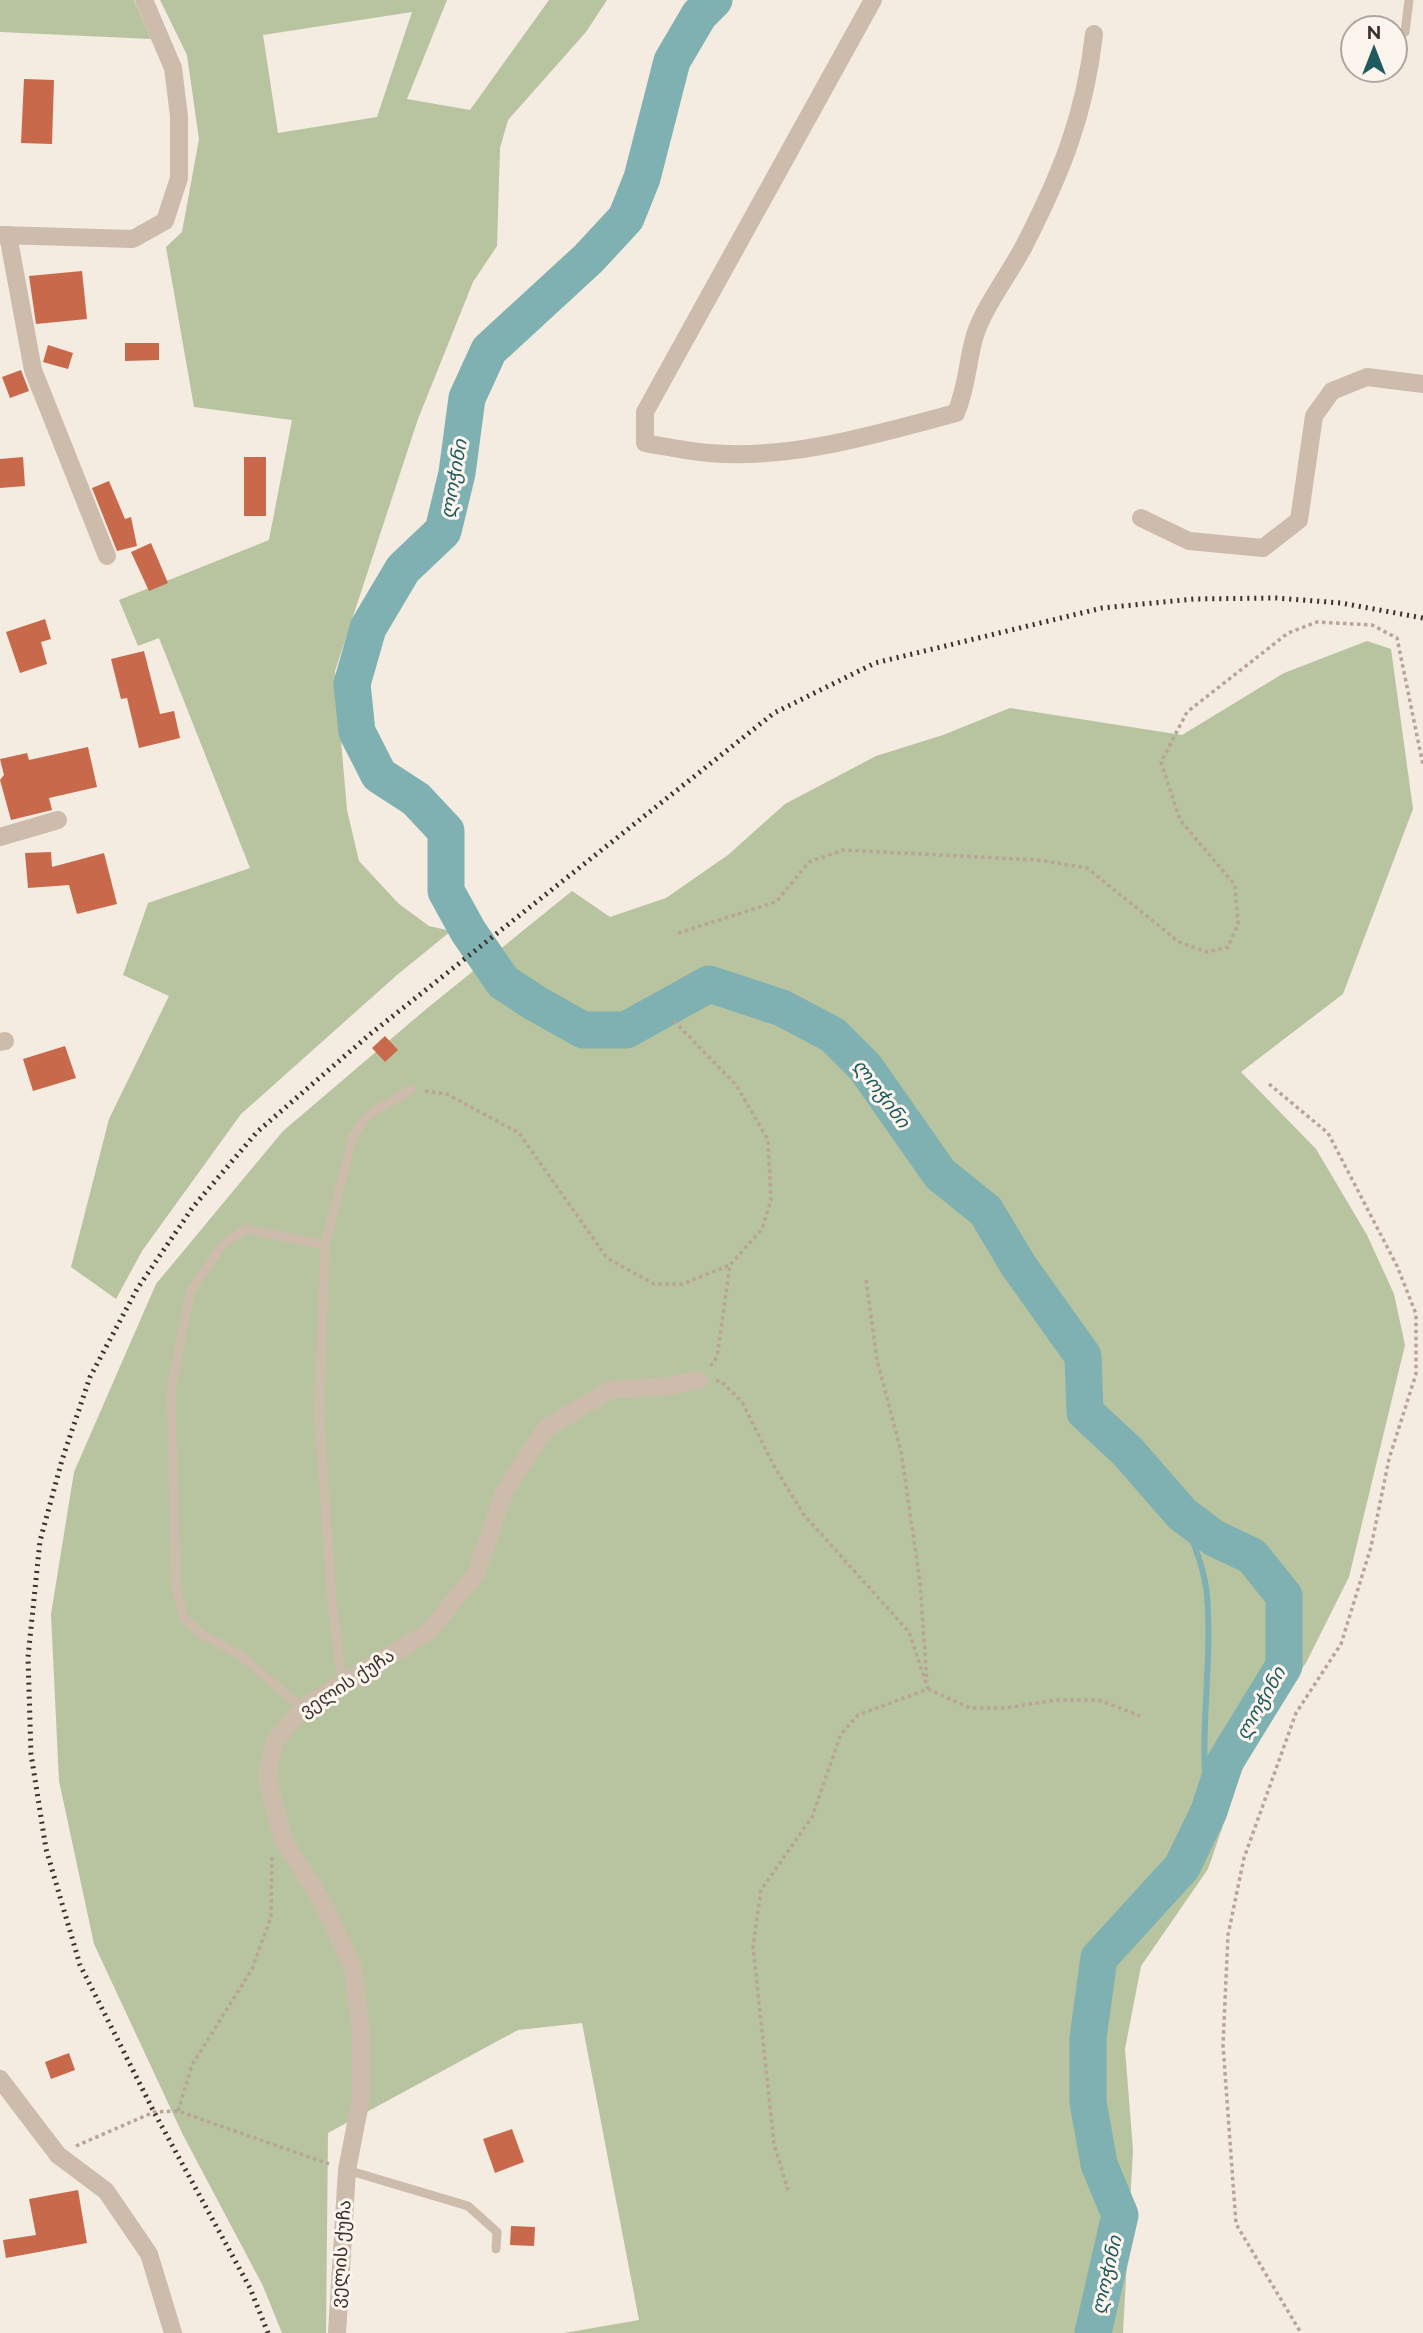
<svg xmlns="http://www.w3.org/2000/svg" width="1423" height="2333" font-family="Raleway,'Noto Sans Georgian',sans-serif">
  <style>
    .green { fill: #b8c4a0; fill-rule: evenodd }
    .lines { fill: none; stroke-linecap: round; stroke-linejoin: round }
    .stream { stroke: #7fb0b2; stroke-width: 6 }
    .river { stroke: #7fb0b2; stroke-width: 37 }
    .building { fill: #c8694b }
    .path { stroke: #b9a596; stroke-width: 3.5; stroke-dasharray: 3.5 3.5; stroke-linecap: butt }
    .service { stroke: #cdbbac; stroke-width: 9 }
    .minor { stroke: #cdbbac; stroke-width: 18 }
    .tertiary { stroke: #cdbbac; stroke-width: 18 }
    .rail { stroke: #3b302b; stroke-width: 5; stroke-dasharray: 2 5; stroke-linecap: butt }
    .labels { text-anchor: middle; stroke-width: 6; stroke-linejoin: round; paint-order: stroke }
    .street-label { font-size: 18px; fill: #3b302b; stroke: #fbf5ee }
    .water-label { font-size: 19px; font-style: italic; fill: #1f5a5e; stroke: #fbf5ee }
  </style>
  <rect width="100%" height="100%" fill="#f4ebe1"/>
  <!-- green -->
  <path class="green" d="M0,0H134L151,39L0,32Z
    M160,0H447L407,99L470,110L549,0H607L586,32L508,120L500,148L497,246L473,282L418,419L335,671L347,810L359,861L399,904L429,926L451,931L397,975L241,1114L142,1251L116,1299L71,1267L109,1119L169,996L123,975L148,903L250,868L159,638L138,646L119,600L269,540L292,420L194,407L166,247L182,232L199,139L187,55ZM412,12L377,117L278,133L263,35Z
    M1367,641L1391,649L1413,809L1343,994L1241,1072L1316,1149L1367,1235L1394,1294L1405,1345L1349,1577L1306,1663L1255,1733L1208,1869L1141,1966L1125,2049L1133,2150L1123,2333H564L639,2320L582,2023L518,2030L328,2133L326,2333H282L263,2286L183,2135L94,1944L59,1781L51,1614L74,1472L156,1284L283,1131L425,1010L572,891L610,917L666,898L728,855L785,804L876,756L943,735L1010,708L1182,735L1284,673Z"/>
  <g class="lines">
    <!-- stream -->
    <path class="stream" d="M1182,1514C1192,1540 1205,1568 1207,1596C1213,1667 1197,1740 1209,1811"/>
    <!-- river -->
    <path class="river" d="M714,0L699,15L672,61L642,178L626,218L588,259L489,350L467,398L457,473L443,531L403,569L368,628L352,684L357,732L379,775L416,799L446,831V891L468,931L503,982L535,1003L583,1030H626L709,984L782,1008L833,1035L865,1067L940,1174L986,1211L1018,1265L1083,1356L1085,1412L1128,1452L1182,1514L1214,1538L1252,1556L1284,1596V1666L1225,1762L1209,1811L1182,1867L1099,1958L1088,2038V2102L1099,2164L1120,2215L1093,2333"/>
  </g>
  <!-- building -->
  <path class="building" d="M24,79L54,80L52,144L21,143Z
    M82,271L87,319L36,324L29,276Z
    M125,343H159V360L125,361Z
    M48,345L73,353L68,369L43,362Z
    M21,370L29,391L10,398L2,377Z
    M23,457L25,486L0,488V459Z
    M244,457H266V516H244Z
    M109,481L125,519L131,517L137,546L117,551L92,488Z
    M151,543L168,583L149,591L131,552Z
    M45,619L51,639L41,642L47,664L20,673L6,632Z
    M144,651L160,714L174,711L180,738L139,748L127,698L121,699L111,659Z
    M88,747L97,787L49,798L52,810L11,820L0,780L4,775L0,759L27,753L29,760Z
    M51,852L52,867L104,853L117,904L77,914L69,885L28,888L25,853Z
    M385,1036L398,1050L385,1062L372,1048Z
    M65,1046L76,1078L33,1091L23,1059Z
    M69,2053L75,2070L51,2079L45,2062Z
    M512,2129L524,2162L495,2173L483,2139Z
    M78,2190L87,2243L6,2258L3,2240L36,2235L29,2199Z
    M511,2226L535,2227L534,2246L510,2245Z"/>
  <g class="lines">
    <!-- path -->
    <path class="path" d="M678,933L776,902L809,862L843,850L1038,860L1087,868L1179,942L1207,952L1228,947L1238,924L1235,885L1180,820L1161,762L1187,712L1288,633L1317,622L1372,625L1397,638L1423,765
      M674,1021L736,1085L768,1140L771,1200L762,1229L730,1265L717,1357L709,1368
      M1269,1084L1328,1133L1397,1266L1416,1314V1374L1389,1459L1371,1547L1341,1644L1296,1713L1244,1858L1228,1935L1223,2045L1236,2224L1301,2333
      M425,1091L447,1094L519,1133L607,1258L654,1284H682L730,1265
      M866,1280L877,1360L901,1451L920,1582L927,1682
      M716,1381H721L742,1402L774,1466L804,1515L909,1632L928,1689L858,1715L841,1734L812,1817L761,1890L753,1946L774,2144L788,2190
      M928,1689L970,1708H1005L1056,1700H1099L1140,1716
      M178,2111L192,2065L252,1969L271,1917L272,1856
      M76,2146L154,2112L178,2111L329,2164"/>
    <!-- service -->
    <path class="service" d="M1405,32L1409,0
      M342,1683L332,1602L319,1414L325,1245L353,1136L369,1114L412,1089
      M302,1708L240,1655L203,1635L184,1619L176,1587L171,1391L190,1292L224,1243L246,1229L325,1245
      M347,2170L468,2206L497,2232L496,2249"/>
    <!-- minor -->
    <path class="minor" d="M873,0L645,412V443C666,447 688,451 709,453C793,460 876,434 956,413C968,384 967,362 975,335C984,307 1010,273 1024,246C1061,174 1085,115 1094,34
      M8,235L33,370L107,556
      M1141,518L1189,541L1263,548L1299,520L1314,416L1332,391L1367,377L1423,384
      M0,837L58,820
      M0,1042L5,1041
      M0,2079L58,2155L106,2191L149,2254L173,2333
      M337,2333L347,2170L361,2098V2034L353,1968L323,1903L283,1839L267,1777L274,1743L302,1708L428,1632L476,1574L505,1490L545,1429L610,1390L668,1386L699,1380"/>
    <!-- tertiary -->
    <path class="tertiary" d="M0,235L133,239L165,221L179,178V116L173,68L144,0"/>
    <!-- rail -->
    <path class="rail" d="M268,2333L250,2288L154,2112L80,1965L46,1849L31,1754L28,1657L40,1541L62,1460L90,1377L137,1289L193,1207L257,1132L369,1035L774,713L875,663L1102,608L1194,599L1276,598L1341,603L1423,618"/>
  </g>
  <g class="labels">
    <!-- street labels -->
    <g class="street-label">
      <text transform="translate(347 1683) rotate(-33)" y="6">ველის ქუჩა</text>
      <text transform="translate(341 2254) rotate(-86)" y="6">ველის ქუჩა</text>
    </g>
    <!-- water labels -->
    <g class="water-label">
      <text transform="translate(453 479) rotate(-80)" y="7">ლოჭინი</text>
      <text transform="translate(882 1093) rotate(53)" y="7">ლოჭინი</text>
      <text transform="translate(1260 1703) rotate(-60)" y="7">ლოჭინი</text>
      <text transform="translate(1106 2275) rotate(-77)" y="7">ლოჭინი</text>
    </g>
  </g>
  <!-- north arrow -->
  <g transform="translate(1374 49)"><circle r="33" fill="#fbf5ee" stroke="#aea6a0" stroke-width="2"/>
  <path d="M0-5L12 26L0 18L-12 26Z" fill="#1f5a5e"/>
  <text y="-10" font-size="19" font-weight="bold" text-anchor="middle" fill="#3b302b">N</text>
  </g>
</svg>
